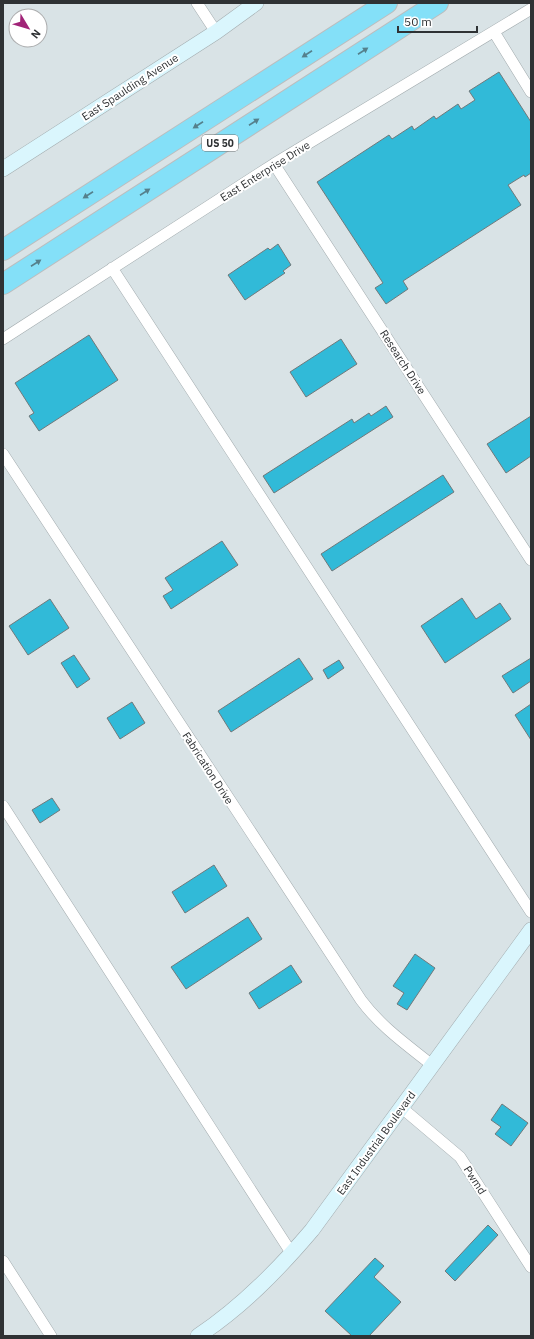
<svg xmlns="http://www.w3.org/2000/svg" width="534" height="1339" font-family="'IBM Plex Sans',sans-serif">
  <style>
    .building { fill: #31bad8; stroke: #70797b }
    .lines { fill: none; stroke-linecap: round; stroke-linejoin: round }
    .street-casing { stroke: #a3acaf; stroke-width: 12 }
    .secondary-casing { stroke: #a3acaf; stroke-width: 16 }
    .highway-casing { stroke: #bcbdbe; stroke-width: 22 }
    .street { stroke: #fff; stroke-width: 11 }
    .secondary { stroke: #daf6fd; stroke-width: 15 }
    .highway { stroke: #84e0f8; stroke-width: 20 }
    .oneway { fill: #55808c }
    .labels { text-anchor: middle; stroke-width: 4; stroke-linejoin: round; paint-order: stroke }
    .shield { fill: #fff; stroke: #6d7071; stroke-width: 1 }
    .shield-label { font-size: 10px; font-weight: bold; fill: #2f3234 }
    .street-label { font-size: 11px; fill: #2f3234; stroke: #fff }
  </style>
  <rect width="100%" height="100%" fill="#d9e3e6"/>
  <!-- building -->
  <path class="building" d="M499,72L531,122V173L525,177L524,175L508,185L521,205L403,281L408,289L386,304L375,288L383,283L317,182L389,135L392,139L412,126L414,130L434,116L436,119L458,104L461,109L475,100L469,91Z
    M278,244L291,265L283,271L285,273L245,300L228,275L268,248L270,250Z
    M89,335L118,380L39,431L29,416L34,413L15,383Z
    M341,339L357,364L306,397L290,372Z
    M386,406L393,417L274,493L263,476L352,419L354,423L369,413L371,416Z
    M531,416V456L506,473L487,444Z
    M443,475L454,492L332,571L321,554Z
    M222,541L238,565L171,609L163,596L173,590L165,578Z
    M462,598L476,619L500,603L511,619L445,663L421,626Z
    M50,599L69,628L28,655L9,626Z
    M74,655L90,679L77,688L61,663Z
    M299,658L313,679L231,732L218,711Z
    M531,658V681L513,693L502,676Z
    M339,660L344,668L328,679L323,670Z
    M132,702L145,723L120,739L107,718Z
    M531,704V740L515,715Z
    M52,798L60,810L40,823L32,810Z
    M214,865L227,886L185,913L172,892Z
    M248,917L262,939L186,989L171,967Z
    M415,954L435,968L407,1010L397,1004L404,993L393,986Z
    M291,965L302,982L259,1009L249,993Z
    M502,1104L528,1123L511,1146L495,1134L501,1127L491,1120Z
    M488,1225L498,1235L455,1281L445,1271Z
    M375,1258L384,1266L374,1277L401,1302L369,1336H352L325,1311Z"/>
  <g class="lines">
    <defs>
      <path id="street" d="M197,3L216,32
        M494,32L531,92
        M274,164L531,560
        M112,268L531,912
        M3,339L274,164L531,9
        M3,454L361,1000C381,1027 407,1045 432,1065
        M3,806L292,1254
        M402,1108L460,1157L531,1267
        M3,1261L51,1336"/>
      <path id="secondary" d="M3,169L216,32L256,3
        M198,1336C242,1307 278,1270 312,1230L531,930"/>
      <path id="highway" d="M3,250L387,3
        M3,284L438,3"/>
    </defs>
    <!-- street casing -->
    <use href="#street" class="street-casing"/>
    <!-- secondary casing -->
    <use href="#secondary" class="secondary-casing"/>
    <!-- highway casing -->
    <use href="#highway" class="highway-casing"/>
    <!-- street -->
    <use href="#street" class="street"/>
    <!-- secondary -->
    <use href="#secondary" class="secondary"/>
    <!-- highway -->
    <use href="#highway" class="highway"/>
  </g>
  <!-- one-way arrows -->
  <defs><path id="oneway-solid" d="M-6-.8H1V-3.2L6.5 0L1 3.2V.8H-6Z"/></defs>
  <g class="oneway">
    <use href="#oneway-solid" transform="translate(363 51) rotate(-33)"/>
    <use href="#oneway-solid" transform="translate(307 54) rotate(147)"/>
    <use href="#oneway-solid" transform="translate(254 122) rotate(-33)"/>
    <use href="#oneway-solid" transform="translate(198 125) rotate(147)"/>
    <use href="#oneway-solid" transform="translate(145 192) rotate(-33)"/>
    <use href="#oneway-solid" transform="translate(88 195) rotate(147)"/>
    <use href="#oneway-solid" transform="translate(36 263) rotate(-33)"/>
  </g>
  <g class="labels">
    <!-- shield labels -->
    <rect class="shield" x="202" y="135" width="36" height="16" rx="3"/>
    <g class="shield-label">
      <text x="220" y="147">US 50</text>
    </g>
    <!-- street labels -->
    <g class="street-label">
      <text transform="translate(130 87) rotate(-33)" y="4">East Spaulding Avenue</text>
      <text transform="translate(265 171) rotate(-32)" y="4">East Enterprise Drive</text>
      <text transform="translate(403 362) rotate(57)" y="4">Research Drive</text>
      <text transform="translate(208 768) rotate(57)" y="4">Fabrication Drive</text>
      <text transform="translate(376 1143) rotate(-54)" y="4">East Industrial Boulevard</text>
      <text transform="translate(475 1180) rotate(57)" y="4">Pwmd</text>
    </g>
  </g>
  <!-- border -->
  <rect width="534" height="1339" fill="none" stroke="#2f3234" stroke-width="8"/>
  <!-- north arrow -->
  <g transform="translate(28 28) rotate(128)"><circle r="19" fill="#ffffff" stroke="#acadae"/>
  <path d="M0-3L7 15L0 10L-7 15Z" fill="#a12478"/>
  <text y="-6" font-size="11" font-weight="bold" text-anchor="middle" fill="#2f3234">N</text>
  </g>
  <!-- scale -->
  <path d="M398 26v6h79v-6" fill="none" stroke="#2f3234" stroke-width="2"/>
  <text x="404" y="26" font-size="12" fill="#2f3234" stroke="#ffffff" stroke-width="3" paint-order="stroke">50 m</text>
</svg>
